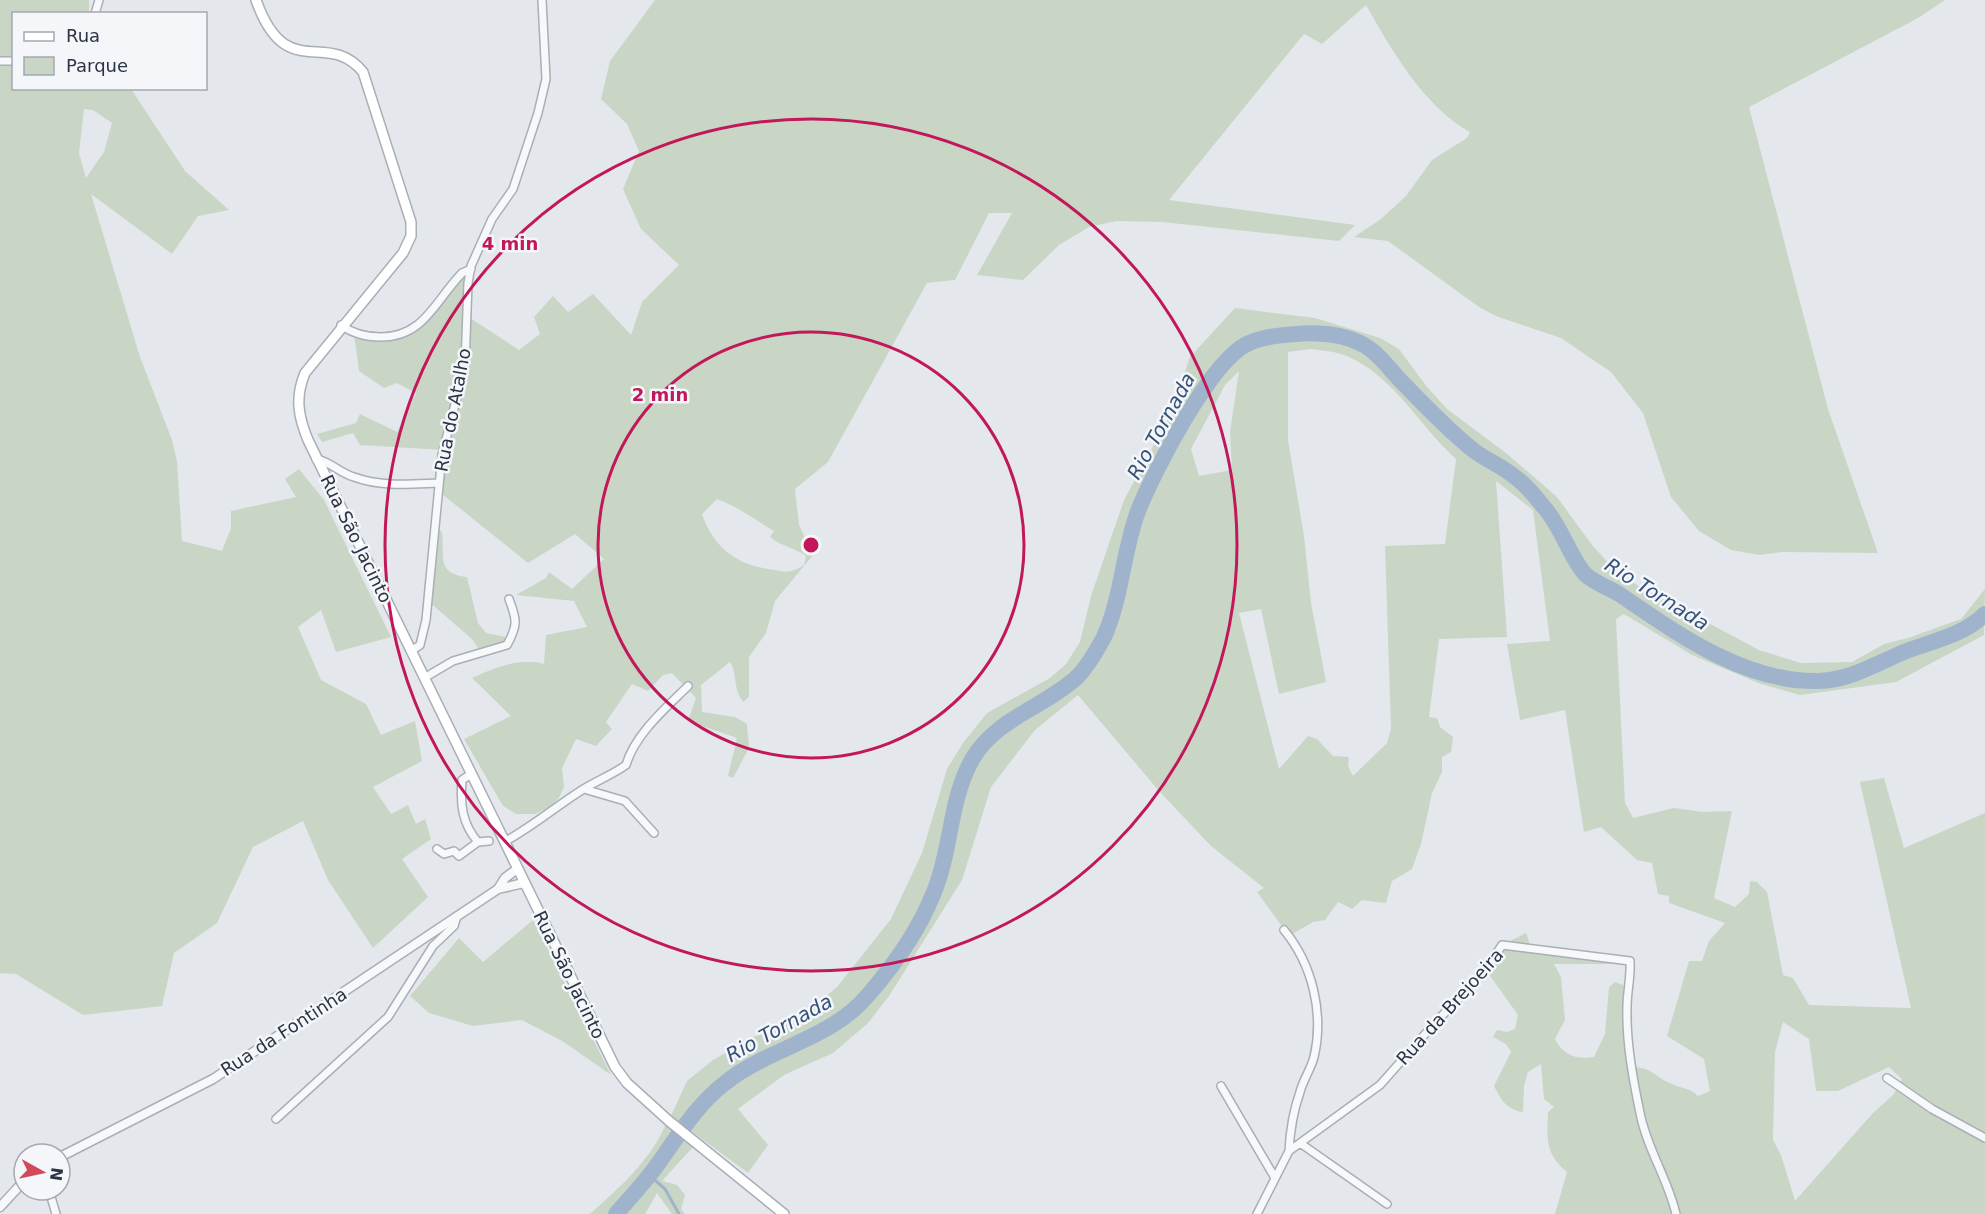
<svg xmlns="http://www.w3.org/2000/svg" width="1985" height="1214" font-family="'DejaVu Sans',sans-serif">
  <style>
    .green { fill: #c9d6c5; fill-rule: evenodd }
    .lines { fill: none; stroke-linecap: round; stroke-linejoin: round }
    .stream { stroke: #9fb4cc; stroke-width: 3 }
    .river { stroke: #9fb4cc; stroke-width: 16 }
    .minor-casing { stroke: #a9aeb7; stroke-width: 10 }
    .tertiary-casing { stroke: #a9aeb7; stroke-width: 11 }
    .secondary-casing { stroke: #a9aeb7; stroke-width: 12 }
    .minor { stroke: #f7f8fa; stroke-width: 7 }
    .tertiary { stroke: #f7f8fa; stroke-width: 8 }
    .secondary { stroke: #fff; stroke-width: 9 }
    .ring { fill: none; stroke: #c2185b; stroke-width: 3 }
    .labels { text-anchor: middle; stroke-width: 5; stroke-linejoin: round; paint-order: stroke }
    .street-label { font-size: 18px; fill: #2b3445; stroke: #f4f6f9 }
    .water-label { font-size: 20px; font-style: italic; fill: #34527a; stroke: #f4f6f9 }
    .centre { fill: #c2185b; stroke: #f4f6f9; stroke-width: 3 }
    .ring-label { font-size: 18px; text-anchor: middle; font-weight: bold; fill: #c2185b; stroke: #f4f6f9; stroke-width: 5; stroke-linejoin: round; paint-order: stroke }
  </style>
  <rect width="100%" height="100%" fill="#e4e7ec"/>
  <!-- green -->
  <path class="green" d="M0,0H89V13L14,14V88H93L95,91L131,89L185,171L229,210L198,216L172,254L91,194L140,357L172,440L177,461L182,541L222,551L231,528V511L296,497L285,479L299,469L324,500L391,637L336,652L321,610L298,627L321,680L366,704L381,735L415,721L422,761L373,787L391,814L408,805L416,824L425,819L431,839L402,859L428,897L373,948L328,880L303,821L253,847L217,923L174,953L162,1006L83,1015L16,974L0,973ZM84,109L93,110L112,123L104,152L86,178L79,153Z
    M655,0H1945L1918,18L1749,107L1828,409L1878,553L1782,552L1760,555L1731,550L1699,531L1671,497L1643,413L1611,372L1561,338L1496,316L1479,307L1388,241L1354,237L1381,219L1406,196L1432,160L1467,138L1470,132C1424,107 1391,49 1366,5L1322,44L1304,34L1169,200L1355,225L1339,241L1162,222L1116,221L1089,227L1059,245L1023,280L977,275L1012,213H989L955,280L927,283L828,462L795,489L799,525L813,555L775,601L766,633L749,657V697L743,702C732,686 738,674 730,662L701,685L702,712L735,717L747,724L749,748L733,778L728,776L737,738L688,721L696,698L672,673L663,675L648,691L632,684L606,722L612,729L596,746L576,739L562,768L564,787L559,798L550,807L535,814H516L503,806L464,739L511,716L472,678C494,668 520,657 544,664L546,635L587,627L574,601L516,595L546,578L549,572L572,589L604,559L575,534L528,563L437,490L443,450L360,445L353,433L322,442L317,434L356,423L360,414L397,432L416,393L397,383L384,388L359,371L354,333L372,337L408,333L453,282L471,269L467,316L519,350L540,334L534,317L553,296L568,312L593,294L631,335L642,302L679,265L641,229L623,189L639,151L627,124L601,99L610,61ZM717,499C737,506 755,520 774,531L770,537C781,546 795,548 806,556L804,565C788,575 785,571 768,569C735,564 713,546 702,514Z
    M1235,308L1315,318L1380,338L1399,349L1427,387L1447,409L1506,453L1557,497L1592,545L1612,567L1637,585L1759,650L1801,663L1852,662L1884,644L1908,638L1961,619L1985,589L1984,635L1896,682L1800,695L1761,684L1692,655L1624,614L1616,619L1625,803L1633,818L1674,808L1703,812L1732,811L1714,898L1735,907L1749,894L1750,881L1757,882L1767,892L1783,975L1793,978L1809,1005L1911,1008L1860,782L1884,778L1904,848L1985,813V1214H1555L1567,1172C1545,1154 1547,1139 1548,1112L1554,1107L1544,1099L1541,1064L1528,1072L1524,1086L1523,1112C1507,1110 1501,1100 1494,1086L1511,1052L1506,1044L1493,1037L1497,1030L1507,1032L1515,1029L1518,1015L1486,970L1502,945L1526,933L1533,953L1609,954L1611,964H1554L1561,977L1565,1020L1555,1039C1563,1055 1576,1060 1594,1057L1605,1034L1609,987L1615,982L1623,985L1628,1067C1653,1066 1652,1076 1672,1084C1682,1089 1688,1087 1698,1096L1710,1091L1704,1059L1667,1036L1689,961H1702L1709,941L1725,923L1669,903V896L1658,894L1652,863L1637,860L1601,827L1584,832L1565,710L1520,720L1507,644L1550,641L1533,510L1496,481L1507,637L1439,639L1429,717L1437,718L1440,727L1453,737L1451,752L1442,757V772L1432,793L1421,844L1412,869L1392,881L1386,903L1362,900L1352,909L1338,902L1325,920L1313,922L1289,936L1257,892L1264,888L1211,846L1159,791L1078,695L1035,730L991,787L962,880L889,996L868,1023L833,1053L784,1075L738,1109L768,1145L748,1173L671,1116L687,1081L713,1060L750,1039L808,1011L837,987L891,919L922,853L947,769L963,743L987,713L1050,678L1066,664L1080,642L1091,596L1124,500L1171,413L1190,357ZM1310,349C1319,350 1329,351 1338,353C1389,368 1418,425 1456,459L1445,544L1385,546L1391,729L1387,743L1353,776L1348,766L1349,757L1333,756L1317,739L1308,736L1279,769L1239,613L1261,609L1279,694L1326,682L1311,603L1304,536L1288,440V352ZM1239,371L1230,432L1232,470L1199,476L1191,449L1225,385ZM1783,1022L1809,1039L1816,1091H1838L1889,1067L1902,1079L1894,1094L1873,1113L1795,1201L1781,1155L1773,1140L1775,1052Z
    M434,527L442,532C445,556 435,573 467,577L478,623L486,633L511,638L507,645L481,652L472,639L428,601Z
    M533,920L611,1075L564,1042L522,1020L473,1026L429,1013L410,996L459,938L483,962Z
    M666,1124L693,1147L662,1181L677,1185L685,1195L681,1209L685,1214H672L657,1193L645,1214H590C620,1187 650,1161 666,1124Z"/>
  <g class="lines">
    <!-- stream -->
    <path class="stream" d="M649,1175L665,1189L679,1214"/>
    <!-- river -->
    <path class="river" d="M616,1214C629,1199 643,1184 655,1168C676,1139 696,1105 725,1083C770,1047 831,1040 869,994C894,965 920,928 934,892C952,849 949,799 973,758C996,719 1044,707 1076,678C1087,668 1097,650 1104,637C1122,597 1123,551 1138,511C1154,471 1210,362 1247,344C1261,337 1280,335 1296,334C1318,332 1344,334 1364,345C1378,353 1389,368 1400,380C1423,404 1447,429 1473,450C1486,460 1502,466 1515,477C1525,484 1535,496 1543,506C1562,527 1569,556 1585,574C1594,583 1608,587 1619,594C1678,634 1745,683 1819,681C1850,680 1876,664 1904,652C1932,641 1963,636 1985,614"/>
    <defs>
      <path id="minor" d="M95,14L99,0
        M0,61H14
        M341,325C353,334 366,337 381,337C424,337 435,301 462,273L471,269
        M316,459C331,462 340,473 354,477C381,487 410,484 438,483
        M411,651L420,645L426,620L442,455L465,365L468,283L471,266L492,219L513,189L538,113L546,79L542,0
        M424,678L453,661L507,645C518,625 517,620 509,599
        M471,774L462,780C460,804 462,824 478,842L489,841
        M584,789L625,801L654,833
        M504,842C532,827 555,807 582,790C596,781 612,775 626,765C635,734 666,708 688,686
        M437,849L444,854L454,851L459,856L478,842
        M1284,930C1313,965 1324,1014 1314,1057C1311,1069 1303,1080 1300,1092C1293,1112 1290,1131 1289,1151
        M1887,1078L1932,1109L1985,1138
        M1221,1086L1275,1178
        M276,1119L388,1017L433,946L454,926L457,916
        M1300,1143L1387,1204
        M49,1190L56,1214
        M1257,1214L1289,1151L1380,1085L1434,1024L1486,970L1502,945L1630,961C1631,977 1627,992 1627,1007C1626,1042 1633,1079 1640,1113C1647,1149 1668,1179 1676,1214"/>
      <path id="tertiary" d="M498,889L524,883
        M60,1157L213,1079L498,889L505,878L517,869
        M0,1207L24,1181"/>
      <path id="secondary" d="M256,0C286,85 327,28 363,72L411,222V236L403,253L305,373C295,397 298,416 308,440L615,1067L627,1083L669,1121L784,1214"/>
    </defs>
    <!-- minor casing -->
    <use href="#minor" class="minor-casing"/>
    <!-- tertiary casing -->
    <use href="#tertiary" class="tertiary-casing"/>
    <!-- secondary casing -->
    <use href="#secondary" class="secondary-casing"/>
    <!-- minor -->
    <use href="#minor" class="minor"/>
    <!-- tertiary -->
    <use href="#tertiary" class="tertiary"/>
    <!-- secondary -->
    <use href="#secondary" class="secondary"/>
  </g>
  <!-- distance rings -->
  <g class="ring">
    <circle cx="811" cy="545" r="213"/>
    <circle cx="811" cy="545" r="426"/>
  </g>
  <g class="labels">
    <!-- street labels -->
    <g class="street-label">
      <text transform="translate(453 410) rotate(-79)" y="6">Rua do Atalho</text>
      <text transform="translate(356 539) rotate(64)" y="6">Rua São Jacinto</text>
      <text transform="translate(569 975) rotate(64)" y="6">Rua São Jacinto</text>
      <text transform="translate(1450 1007) rotate(-48)" y="6">Rua da Brejoeira</text>
      <text transform="translate(284 1032) rotate(-33)" y="6">Rua da Fontinha</text>
    </g>
    <!-- water labels -->
    <g class="water-label">
      <text transform="translate(1161 426) rotate(-61)" y="7">Rio Tornada</text>
      <text transform="translate(1657 594) rotate(32)" y="7">Rio Tornada</text>
      <text transform="translate(779 1028) rotate(-29)" y="7">Rio Tornada</text>
    </g>
  </g>
  <circle cx="811" cy="545" r="9" class="centre"/>
  <g class="ring-label">
    <text x="510" y="250">4 min</text>
    <text x="660" y="401">2 min</text>
  </g>
  <!-- legend -->
  <rect x="12" y="12" width="195" height="78" fill="#f4f6f9" stroke="#a4a8b1" stroke-width="1.5"/>
  <rect x="24" y="32" width="30" height="9" fill="#ffffff" stroke="#a4a8b1" stroke-width="1.5"/>
  <text x="66" y="42" font-size="18" fill="#2b3445">Rua</text>
  <rect x="24" y="57" width="30" height="18" fill="#c9d6c5" stroke="#a4a8b1" stroke-width="1.5"/>
  <text x="66" y="72" font-size="18" fill="#2b3445">Parque</text>
  <!-- north arrow -->
  <g transform="translate(42 1172) rotate(98)"><circle r="28" fill="#f4f6f9" stroke="#a4a8b1" stroke-width="1.5"/>
  <path d="M0-4.5L10 22L0 15L-10 22Z" fill="#d1495b"/>
  <text y="-9" font-size="16" font-weight="bold" text-anchor="middle" fill="#2b3445">N</text>
  </g>
</svg>
